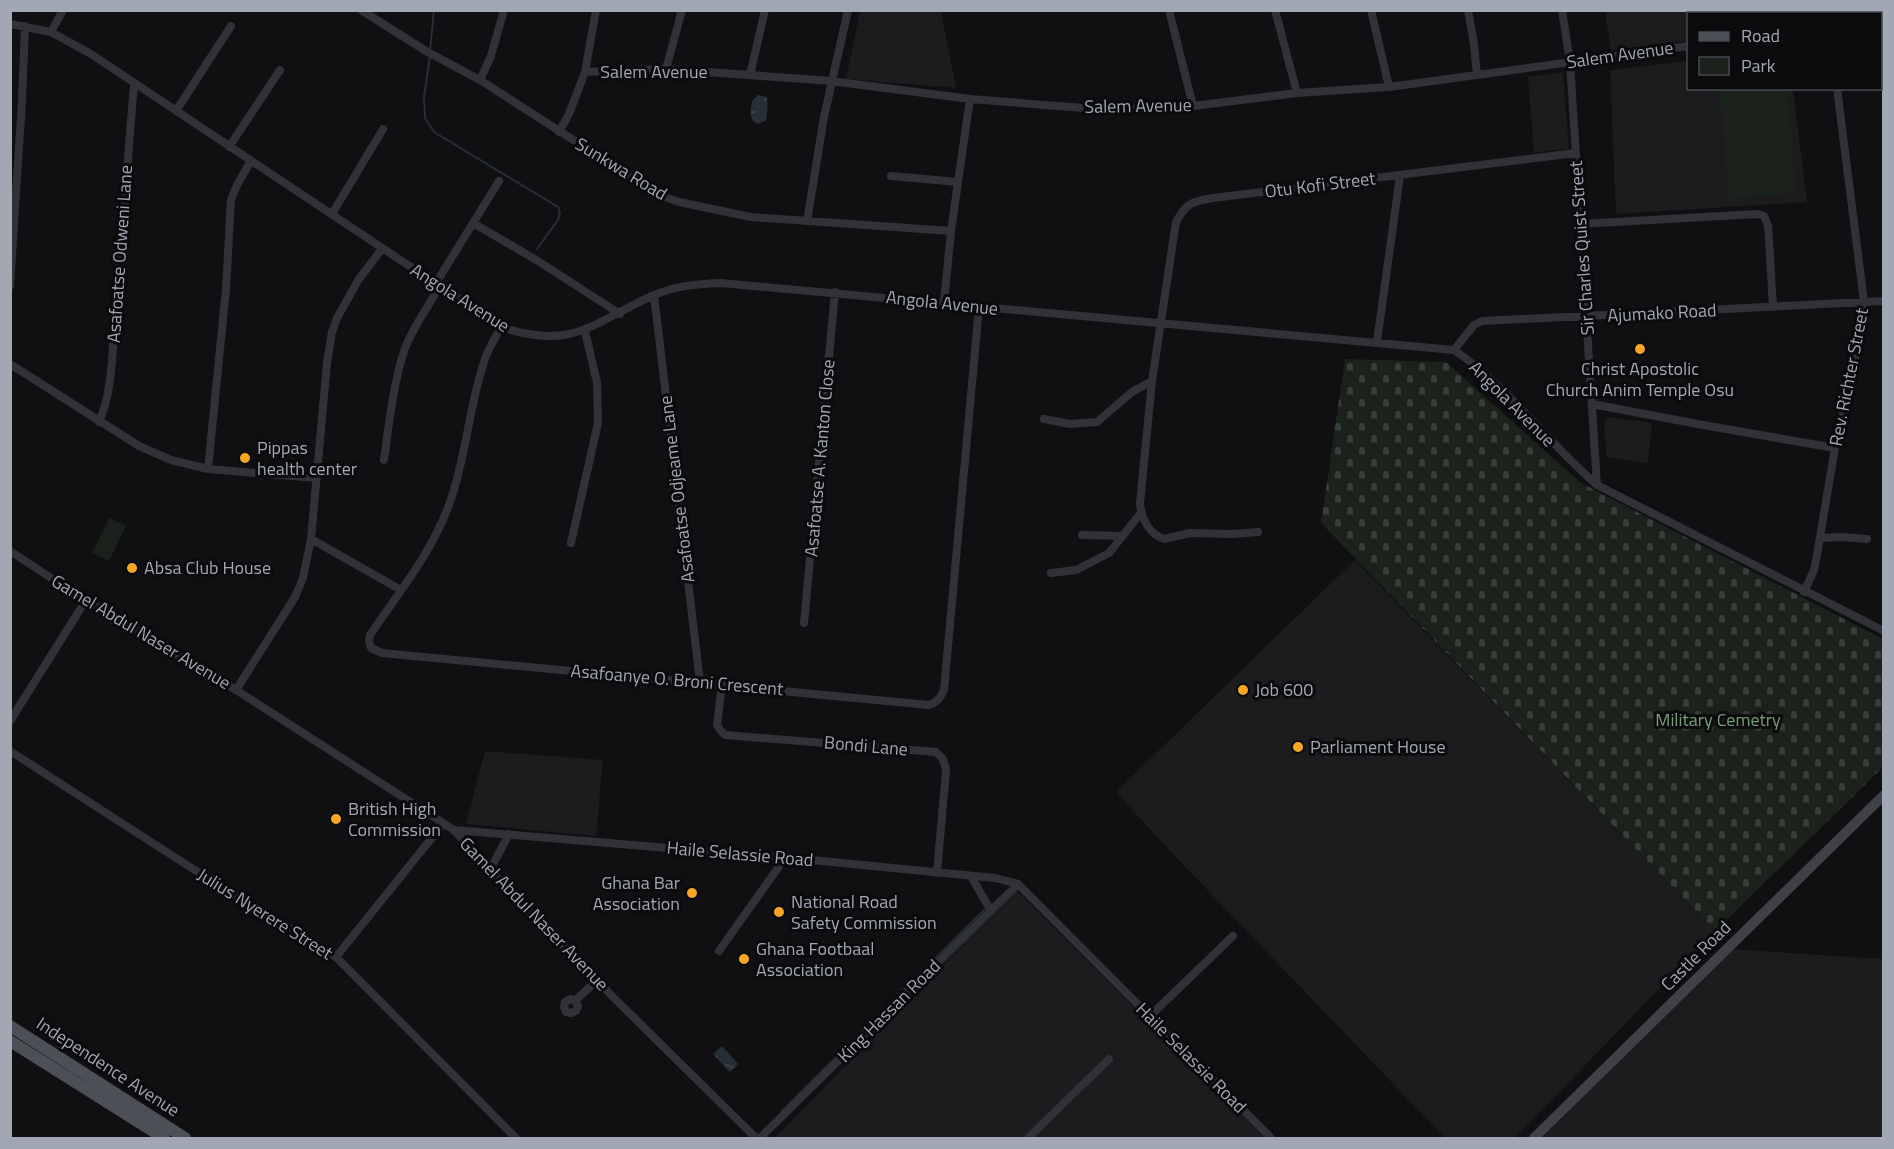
<svg xmlns="http://www.w3.org/2000/svg" width="1894" height="1149" font-family="'Titillium Web',sans-serif">
  <style>
    .built { fill: #1c1c1f }
    .green { fill: #1a221b }
    .cemetery { fill: url(#cemetery-stones) }
    .water { fill: url(#water-ripples) }
    .lines { fill: none; stroke-linecap: round; stroke-linejoin: round }
    .stream { stroke: #262f36; stroke-width: 2 }
    .street { stroke: #313237; stroke-width: 8 }
    .secondary { stroke: #3f4147; stroke-width: 10 }
    .primary { stroke: #4d4f56; stroke-width: 12 }
    .poi-dot { fill: #f8a722; stroke: #0b0b0d; stroke-width: 2 }
    .labels { text-anchor: middle; stroke-width: 6; stroke-linejoin: round; paint-order: stroke }
    .street-label { font-size: 18px; fill: #a1a7b3; stroke: #0b0b0d }
    .poi-label { font-size: 18px; fill: #a1a7b3; stroke: #0b0b0d; text-anchor: start }
    .park-label { font-size: 18px; fill: #779f78; stroke: #0b0b0d }
  </style>
  <defs>
    <pattern id="cemetery-stones" width="16" height="16" patternUnits="userSpaceOnUse" patternTransform="scale(1.5)"><rect width="16" height="16" fill="#1a221b"/><path d="M2 7V4a2 2 0 0 1 4 0v3zM10 15v-3a2 2 0 0 1 4 0v3z" fill="#383f3a"/></pattern>
    <pattern id="water-ripples" width="26" height="14" patternUnits="userSpaceOnUse" patternTransform="scale(1.5)"><rect width="26" height="14" fill="#262f36"/><path d="M2 4q2-2 4 0t4 0M15 11q2-2 4 0t4 0" fill="none" stroke="#424a51"/></pattern>
  </defs>
  <rect width="100%" height="100%" fill="#101012"/>
  <!-- built -->
  <path class="built" d="M860,11H941L956,88L846,79Z
    M1605,11V10L1783,11L1782,14H1688V41L1611,51Z
    M1688,61V88L1793,89L1807,202L1616,214L1610,70Z
    M1563,72L1569,149L1534,153L1528,77Z
    M1608,417L1652,423L1648,464L1607,457L1604,423Z
    M1355,560L1715,931L1515,1138H1445L1172,853L1116,792Z
    M485,751L603,760L596,836L466,824Z
    M1016,890L1265,1138H775Z
    M1729,949L1883,959V1138H1542Z"/>
  <!-- green -->
  <path class="green" d="M1719,89H1787L1796,193L1729,199Z
    M109,518L126,526L109,561L92,553Z"/>
  <!-- cemetery -->
  <path class="cemetery" d="M1345,359L1446,362L1581,483L1883,639V767L1715,931L1321,523Z"/>
  <!-- water -->
  <path class="water" d="M758,95L767,97C768,100 767,117 766,120L758,124C748,120 751,110 752,101Z
    M722,1046L738,1064L730,1072L713,1054Z"/>
  <g class="lines">
    <!-- stream -->
    <path class="stream" d="M430,51L434,10
      M430,56L424,97L425,118L434,132L558,207L560,213L558,220L537,249
      M782,1111L984,910"/>
    <!-- street -->
    <path class="street" d="M361,10L426,51L480,80L659,195L679,202L751,217L951,231
      M1169,10L1193,106
      M1275,10L1297,93
      M1371,10L1389,87
      M1468,10L1474,44L1477,75
      M1562,10L1570,62L1597,485
      M1880,23H1884
      M10,24L51,32L91,54L501,327C573,351 592,323 652,296C674,286 697,284 720,283L1454,350C1506,385 1548,443 1597,485L1884,631
      M51,32L63,10
      M666,69L682,10
      M585,72L666,69L831,81L970,99L1109,110L1193,106L1297,93L1389,87L1688,46
      M750,75L765,10
      M480,80L491,56L504,10
      M176,111L231,26
      M559,132L569,114L585,72L596,10
      M229,147L280,70
      M891,176L958,182
      M332,214L383,129
      M807,221L824,117L848,10
      M473,223L538,261L620,314
      M1580,224L1757,214L1764,216L1768,225L1773,307
      M436,283L499,181
      M10,286L22,101L25,26
      M654,295L700,682
      M944,302L951,231L970,99
      M501,327C496,336 490,346 486,356C469,403 467,455 450,502C433,551 399,592 370,635L369,641L371,648L382,653L929,705C938,702 940,698 944,690L979,307
      M1377,342L1400,176
      M1454,350L1474,325L1482,321L1884,301
      M10,364L139,446L171,460L208,469L317,478
      M1592,404L1703,425L1835,448
      M1044,419L1070,424L1097,422L1132,392L1152,381
      M99,422C113,390 112,352 115,318C123,240 127,162 134,85
      M384,460C389,424 393,386 404,351C412,328 428,307 440,286
      M208,469L226,289L231,200L237,185L251,161
      M1258,532L1232,534L1190,533L1164,539C1149,534 1141,518 1140,503L1152,381L1176,222C1186,203 1193,201 1213,198L1576,153
      M1082,535L1123,536
      M1820,538L1842,537L1867,539
      M311,539L401,590
      M571,543L598,423L597,383L585,331
      M10,551L68,589L236,690L454,830L490,870L613,997L756,1138
      M1051,573L1076,570L1109,553L1140,514
      M1804,592L1814,570L1817,555L1835,448L1852,377L1864,302L1837,88
      M804,623L835,292
      M722,684L717,725L720,730L725,735L936,752L943,759L946,770L937,873
      M236,690L295,597L303,578L311,539L327,363L332,332L337,318L359,279L382,249
      M10,721L86,600
      M10,751L193,869L336,957L516,1138
      M454,830L822,861L995,878L1018,884L1271,1138
      M490,870L509,834
      M971,876L991,911
      M719,951L785,858
      M336,957L443,824
      M575,1001L578,1006L576,1011L571,1013L566,1012L564,1007L565,1002L570,999L575,1001L597,980
      M1150,1016L1233,936
      M760,1138L1018,884
      M1028,1138L1109,1059"/>
    <!-- secondary -->
    <path class="secondary" d="M1534,1138L1884,795"/>
    <!-- primary -->
    <path class="primary" d="M10,1026L185,1138
      M10,1041L164,1138"/>
  </g>
  <!-- markers -->
  <g class="poi-dot">
    <circle cx="1640" cy="349" r="6"/>
    <circle cx="245" cy="458" r="6"/>
    <circle cx="132" cy="568" r="6"/>
    <circle cx="1243" cy="690" r="6"/>
    <circle cx="1298" cy="747" r="6"/>
    <circle cx="336" cy="819" r="6"/>
    <circle cx="692" cy="893" r="6"/>
    <circle cx="779" cy="912" r="6"/>
    <circle cx="744" cy="959" r="6"/>
  </g>
  <g class="labels">
    <!-- street labels -->
    <g class="street-label">
      <text transform="translate(1620 55) rotate(-8)" y="6">Salem Avenue</text>
      <text x="654" y="78">Salem Avenue</text>
      <text transform="translate(1138 106) rotate(-1)" y="6">Salem Avenue</text>
      <text transform="translate(621 169) rotate(31)" y="6">Sunkwa Road</text>
      <text transform="translate(1320 185) rotate(-7)" y="6">Otu Kofi Street</text>
      <text transform="translate(1582 248) rotate(-94)" y="6">Sir Charles Quist Street</text>
      <text transform="translate(120 254) rotate(-86)" y="6">Asafoatse Odweni Lane</text>
      <text transform="translate(460 298) rotate(32)" y="6">Angola Avenue</text>
      <text transform="translate(942 303) rotate(6)" y="6">Angola Avenue</text>
      <text transform="translate(1662 313) rotate(-3)" y="6">Ajumako Road</text>
      <text transform="translate(1849 377) rotate(-79)" y="6">Rev. Richter Street</text>
      <text transform="translate(1512 404) rotate(45)" y="6">Angola Avenue</text>
      <text transform="translate(820 458) rotate(-85)" y="6">Asafoatse A. Kanton Close</text>
      <text transform="translate(677 489) rotate(-97)" y="6">Asafoatse Odjeame Lane</text>
      <text transform="translate(141 632) rotate(31)" y="6">Gamel Abdul Naser Avenue</text>
      <text transform="translate(677 680) rotate(5)" y="6">Asafoanye O. Broni Crescent</text>
      <text transform="translate(866 746) rotate(5)" y="6">Bondi Lane</text>
      <text transform="translate(740 854) rotate(5)" y="6">Haile Selassie Road</text>
      <text transform="translate(265 914) rotate(32)" y="6">Julius Nyerere Street</text>
      <text transform="translate(534 914) rotate(46)" y="6">Gamel Abdul Naser Avenue</text>
      <text transform="translate(1696 956) rotate(-45)" y="6">Castle Road</text>
      <text transform="translate(889 1011) rotate(-45)" y="6">King Hassan Road</text>
      <text transform="translate(1191 1058) rotate(45)" y="6">Haile Selassie Road</text>
      <text transform="translate(108 1067) rotate(33)" y="6">Independence Avenue</text>
    </g>
    <!-- poi labels -->
    <g class="poi-label">
      <text x="1640" y="375" text-anchor="middle">Christ Apostolic<tspan x="1640" dy="21">Church Anim Temple Osu</tspan></text>
      <text x="257" y="454">Pippas<tspan x="257" dy="21">health center</tspan></text>
      <text x="144" y="574">Absa Club House</text>
      <text x="1255" y="696">Job 600</text>
      <text x="1310" y="753">Parliament House</text>
      <text x="348" y="815">British High<tspan x="348" dy="21">Commission</tspan></text>
      <text x="680" y="889" text-anchor="end">Ghana Bar<tspan x="680" dy="21">Association</tspan></text>
      <text x="791" y="908">National Road<tspan x="791" dy="21">Safety Commission</tspan></text>
      <text x="756" y="955">Ghana Footbaal<tspan x="756" dy="21">Association</tspan></text>
    </g>
    <!-- park labels -->
    <g class="park-label">
      <text x="1718" y="726">Military Cemetry</text>
    </g>
  </g>
  <!-- border -->
  <rect width="1894" height="1149" fill="none" stroke="#a1a7b3" stroke-width="24"/>
  <!-- legend -->
  <rect x="1687" y="12" width="195" height="78" fill="#0b0b0d" stroke="#47494f" stroke-width="1.5"/>
  <rect x="1699" y="32" width="30" height="9" fill="#4d4f56" stroke="#47494f" stroke-width="1.5"/>
  <text x="1741" y="42" font-size="18" fill="#a1a7b3">Road</text>
  <rect x="1699" y="57" width="30" height="18" fill="#1a221b" stroke="#47494f" stroke-width="1.5"/>
  <text x="1741" y="72" font-size="18" fill="#a1a7b3">Park</text>
</svg>
